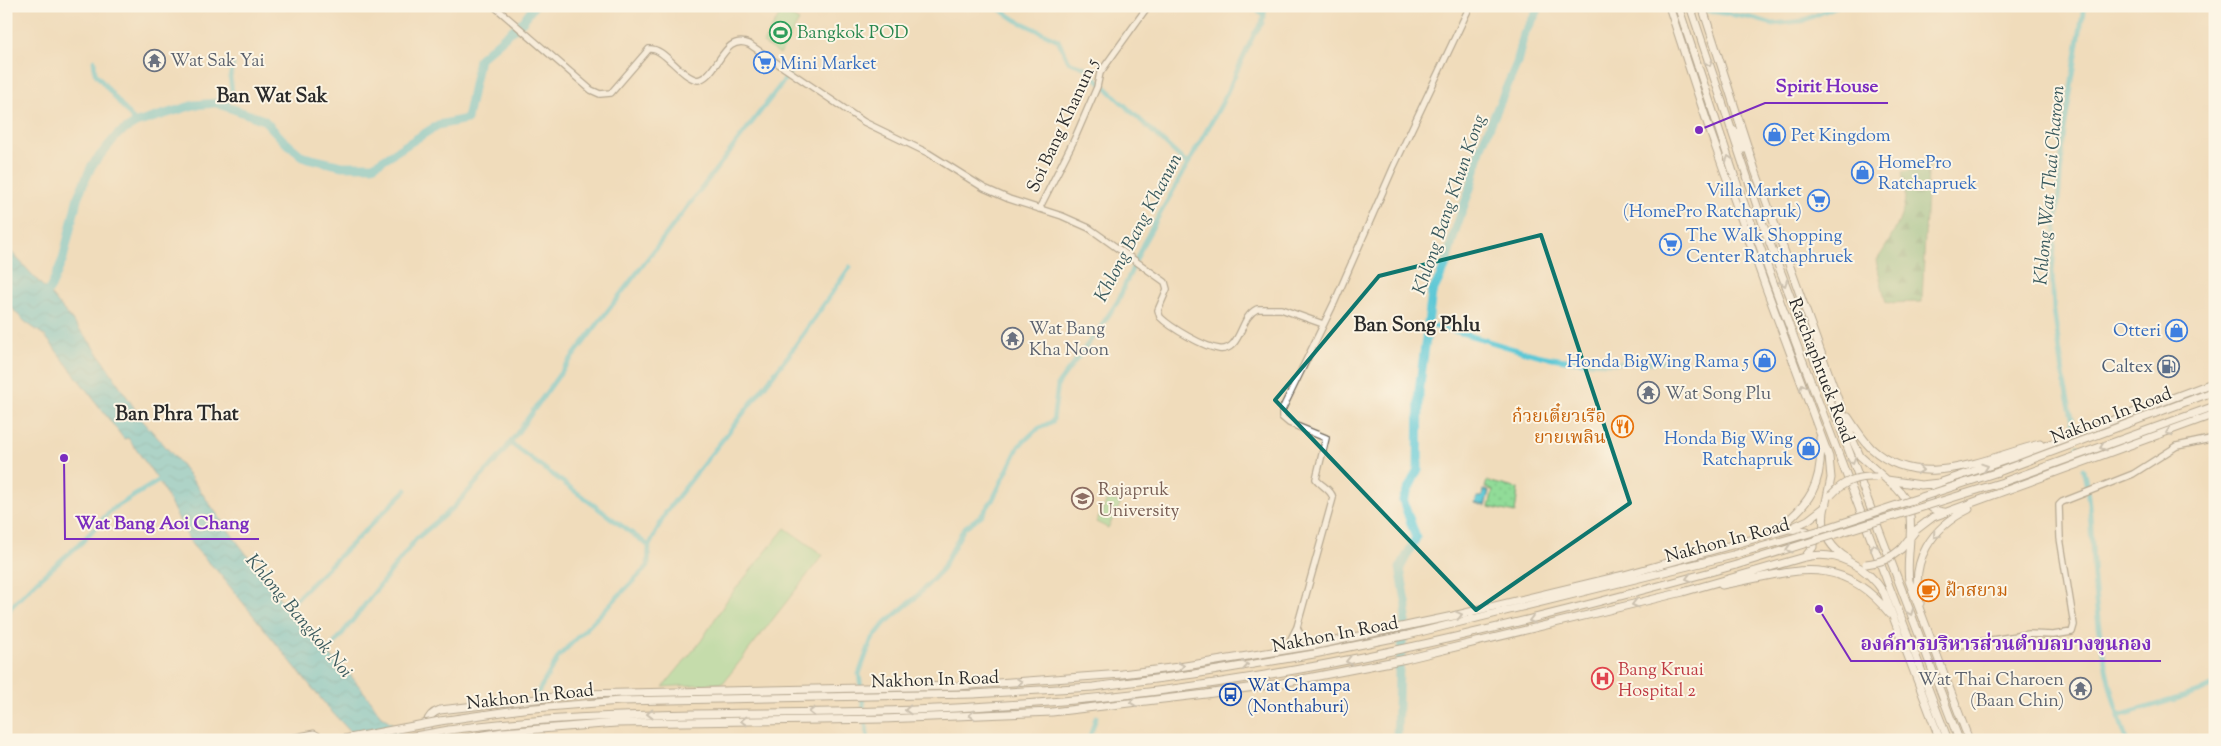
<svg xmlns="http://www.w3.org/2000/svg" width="2221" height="746" font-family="'Sorts Mill Goudy','Noto Serif Thai',serif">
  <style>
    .grass { fill: #91dc98; stroke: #5e8462 }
    .forest { fill: url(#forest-firs); stroke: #507456 }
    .park { fill: url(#park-dots); stroke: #5e8462 }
    .water { fill: url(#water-waves); stroke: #447a80 }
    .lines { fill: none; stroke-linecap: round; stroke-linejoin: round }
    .canal { stroke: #5dc8d6; stroke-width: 5 }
    .river { stroke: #5dc8d6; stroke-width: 9 }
    .minor-casing { stroke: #70695d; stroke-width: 8 }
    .major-casing { stroke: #70695d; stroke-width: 9 }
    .minor { stroke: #fff; stroke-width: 5.5 }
    .major { stroke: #fff; stroke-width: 7 }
    .major-bridge-casing { stroke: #70695d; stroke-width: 9; stroke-linecap: butt }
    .major-bridge { stroke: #fff; stroke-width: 7 }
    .oneway { stroke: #a0a0a0 }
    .marked { fill: none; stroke: #0f766e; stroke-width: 4; stroke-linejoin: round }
    .labels { text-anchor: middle; stroke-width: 4; stroke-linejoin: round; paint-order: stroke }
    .leisure-label { font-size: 18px; fill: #27864d; stroke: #fcf5e5; text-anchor: start }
    .worship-label { font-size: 18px; fill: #5b616d; stroke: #fcf5e5; text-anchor: start }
    .shop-label { font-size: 18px; fill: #366cbe; stroke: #fcf5e5; text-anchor: start }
    .street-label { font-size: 18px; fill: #2b2b2b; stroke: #fcf5e5 }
    .service-label { font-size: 18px; fill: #4e5e75; stroke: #fcf5e5; text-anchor: end }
    .food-label { font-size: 18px; fill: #c56008; stroke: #fcf5e5; text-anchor: end }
    .education-label { font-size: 18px; fill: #785e54; stroke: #fcf5e5; text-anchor: start }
    .health-label { font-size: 18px; fill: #be3a42; stroke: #fcf5e5; text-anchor: start }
    .transit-label { font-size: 18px; fill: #164399; stroke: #fcf5e5; text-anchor: start }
    .water-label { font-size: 19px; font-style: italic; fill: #3a5a5e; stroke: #fcf5e5 }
    .quarter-label { font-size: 20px; font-weight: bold; fill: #2b2b2b; stroke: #fcf5e5 }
    .leader { fill: none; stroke: #7b2cbf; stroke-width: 2 }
    .callout-dot { fill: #7b2cbf; stroke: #fcf5e5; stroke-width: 2 }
    .callout-label { font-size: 19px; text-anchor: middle; font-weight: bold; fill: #7b2cbf; stroke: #fcf5e5; stroke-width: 4; stroke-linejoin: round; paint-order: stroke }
  </style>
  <defs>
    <pattern id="forest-firs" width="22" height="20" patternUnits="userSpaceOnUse" patternTransform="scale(1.25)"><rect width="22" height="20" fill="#74bc80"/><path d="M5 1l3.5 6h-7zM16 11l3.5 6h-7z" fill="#5f9969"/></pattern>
    <pattern id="park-dots" width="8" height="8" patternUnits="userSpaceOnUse" patternTransform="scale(1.25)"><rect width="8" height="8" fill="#91dc98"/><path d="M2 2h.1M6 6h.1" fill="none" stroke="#7dbd83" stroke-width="1.8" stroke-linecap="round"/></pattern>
    <pattern id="water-waves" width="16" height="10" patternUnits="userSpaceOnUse" patternTransform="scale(1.25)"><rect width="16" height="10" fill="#5dc8d6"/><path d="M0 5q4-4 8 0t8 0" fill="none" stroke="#4da3ae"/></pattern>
  </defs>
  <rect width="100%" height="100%" fill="#fcf5e5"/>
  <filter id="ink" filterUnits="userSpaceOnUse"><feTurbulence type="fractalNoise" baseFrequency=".02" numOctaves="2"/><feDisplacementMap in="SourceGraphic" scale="10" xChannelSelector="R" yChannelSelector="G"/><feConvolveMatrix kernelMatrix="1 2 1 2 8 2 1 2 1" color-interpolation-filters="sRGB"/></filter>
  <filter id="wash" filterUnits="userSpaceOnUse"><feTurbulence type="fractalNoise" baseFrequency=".0096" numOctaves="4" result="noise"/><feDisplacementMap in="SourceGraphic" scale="20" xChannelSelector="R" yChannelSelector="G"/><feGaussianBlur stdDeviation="1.12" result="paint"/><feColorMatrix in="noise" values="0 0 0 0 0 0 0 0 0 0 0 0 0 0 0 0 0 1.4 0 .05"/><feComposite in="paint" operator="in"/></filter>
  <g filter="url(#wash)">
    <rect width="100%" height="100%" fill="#f0dcbb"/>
    <!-- grass -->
    <path class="grass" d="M782,11L799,21L780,54L763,43Z
      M1109,497L1121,503L1108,528L1096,522Z
      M785,528L823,555L723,683L663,687L701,641L729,597Z"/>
    <!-- forest -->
    <path class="forest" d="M1931,165L1928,171L1922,302L1886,303L1876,261C1887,246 1905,216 1905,196C1905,188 1903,180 1902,172Z"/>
    <!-- park -->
    <path class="park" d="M1487,481L1518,489L1515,513L1489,507L1493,490L1485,488Z"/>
    <!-- water -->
    <path class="water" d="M6,246L52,296L94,347L143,421L181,464L235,539L282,601L321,647L348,672L372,702L380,715L393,724L407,740H358L330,710L218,572L192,545L160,483L128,438L124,439L45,336L24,321L6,302Z
      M1483,490L1489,491L1485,506L1475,503L1477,497H1482Z"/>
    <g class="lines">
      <!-- canal -->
      <path class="canal" d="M995,6L1016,20L1058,40L1069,62L1084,67L1187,164
        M1255,6L1264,17
        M1680,6L1752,18L1773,24L1802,21L1837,6
        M94,60L95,73L136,123
        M226,106L232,91L230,77L233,65
        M1427,325C1468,332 1506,349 1546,357C1592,366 1638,363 1684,361
        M2074,426L2065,387L2054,311L2052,272L2064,131L2084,6
        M510,443L649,546
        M2078,446V449
        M2083,469C2092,505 2091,542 2094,579C2098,633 2107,690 2127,740
        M284,611L406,490
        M6,616L11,607L37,581L82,542L111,510L163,478
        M324,657L416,539L454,507L502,454L564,368L789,74
        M538,692L559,656L648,566L649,546L666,512L788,356L850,267
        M2118,716L2199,692L2215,684
        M510,740L511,737
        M868,740L859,674L871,641L885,623L915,598L941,571L964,528L982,515L993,499L1019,446L1036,430L1053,421L1058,384L1102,325L1118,301L1143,244L1221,105L1254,34L1262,23L1266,6
        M1089,740L1096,717"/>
      <!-- river -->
      <path class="river" d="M6,8L7,6
        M42,300L51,287L63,259L78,196L92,165L118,134L136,123L194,105L216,103L264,120L284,141L303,157L342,166H373L438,125L467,119L479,59L523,21L534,6
        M1397,740L1399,669L1407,607L1400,568L1416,538L1403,500L1418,469L1419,391L1432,293L1445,267L1456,228L1471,186L1481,147L1517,63L1524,34L1537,12L1539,6"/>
    </g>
  </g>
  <g filter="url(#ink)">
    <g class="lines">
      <defs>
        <path id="minor" d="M494,6L591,90L600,94L611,93L649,49C664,47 680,77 698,80C719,75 723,33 749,44L864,122L928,153L984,188L1009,199L1062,216L1089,228L1165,282L1167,289L1158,310L1160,317C1171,328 1204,347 1219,349C1225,350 1229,348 1233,344C1243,333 1243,316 1257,309H1281L1323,324
          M1039,209L1074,140L1097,87L1100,73L1148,6
          M1297,627L1302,639L1316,645
          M1935,649L2029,634L2053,635L2072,632L2074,625L2060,538L2059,505L2062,502L2133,474L2177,446L2215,438
          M1281,651L1290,641L1297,627L1333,498C1331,489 1321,486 1316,479L1326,438L1289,423L1282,417V410L1335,301L1394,166L1470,6"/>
        <path id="major" d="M1669,6L1711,134L1766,288L1829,457L1831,478L1825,507
          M1678,6L1736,181L1781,304L1948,740
          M1690,6L1766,233L1959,740
          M1702,6L1755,170L1853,441L1860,456L1887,480
          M1731,129L1736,132L1744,149
          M1848,417C1855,428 1862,439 1871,448C1920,493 1985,458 2040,444
          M1998,472L2215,391
          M1887,480L1921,485L1939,483L2015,457L2215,382
          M1889,482C1925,505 1904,546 1909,581L1969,740
          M2003,482L2215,406
          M1939,483C1928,496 1921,509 1944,512
          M1825,506C1820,528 1827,546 1847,558
          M1790,529L1807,531L1813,539V547L1805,557
          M1773,532C1810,506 1824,483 1820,438
          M1901,549L1916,530L1933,517L2215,414
          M1722,585C1791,573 1838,549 1890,614
          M1920,603C1909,561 1932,527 1969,509
          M440,721L523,709L620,701L973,694L1093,687L1194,674L1314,654L1408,635L1733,555
          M449,730C592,710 736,715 880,711C937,710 994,706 1050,702C1284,684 1511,627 1736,565
          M286,740L314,734L324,740
          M435,740C422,730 425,715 440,710L580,694L957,686L1122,674L1179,667L1316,645L1453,616L1624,575L1789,529L1808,520L1825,507
          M453,740L503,732L616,723L883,719L1052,712L1206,694L1282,683L1406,659L1683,592L1805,557C1837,550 1867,566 1884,593L1940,740"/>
      </defs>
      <!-- minor casing -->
      <use href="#minor" class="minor-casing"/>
      <!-- major casing -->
      <use href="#major" class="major-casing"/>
      <!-- minor -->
      <use href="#minor" class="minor"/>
      <!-- major -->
      <use href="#major" class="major"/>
      <defs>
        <path id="major-bridge" d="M1831,495C1844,481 1857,476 1876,477
          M1733,555L1824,529L1998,472
          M1866,564C1881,562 1890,559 1901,549
          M1736,565L2003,482
          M339,740L440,721
          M392,740L449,730"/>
      </defs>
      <!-- major-bridge casing -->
      <use href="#major-bridge" class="major-bridge-casing"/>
      <!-- major-bridge -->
      <use href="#major-bridge" class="major-bridge"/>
    </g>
    <!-- one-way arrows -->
    <defs><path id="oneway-chevron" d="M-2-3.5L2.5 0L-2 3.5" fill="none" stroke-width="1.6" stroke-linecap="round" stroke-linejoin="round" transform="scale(1.25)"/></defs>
    <g class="oneway">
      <use href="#oneway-chevron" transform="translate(1709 63) rotate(72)"/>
      <use href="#oneway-chevron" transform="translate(1729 159) rotate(-108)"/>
      <use href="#oneway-chevron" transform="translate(1784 283) rotate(70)"/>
      <use href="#oneway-chevron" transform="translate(1803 387) rotate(-110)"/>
      <use href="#oneway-chevron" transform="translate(2169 432) rotate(159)"/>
      <use href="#oneway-chevron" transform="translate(2103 447) rotate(160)"/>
      <use href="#oneway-chevron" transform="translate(1852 461) rotate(69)"/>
      <use href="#oneway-chevron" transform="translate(1985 467) rotate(-19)"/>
      <use href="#oneway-chevron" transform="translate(1920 470) rotate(6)"/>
      <use href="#oneway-chevron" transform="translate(1936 535) rotate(130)"/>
      <use href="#oneway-chevron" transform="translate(1874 547) rotate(-111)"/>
      <use href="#oneway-chevron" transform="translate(1789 549) rotate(163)"/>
      <use href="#oneway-chevron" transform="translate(1689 578) rotate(165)"/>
      <use href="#oneway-chevron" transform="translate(1635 604) rotate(166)"/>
      <use href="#oneway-chevron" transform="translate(1910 612) rotate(69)"/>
      <use href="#oneway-chevron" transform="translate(1459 615) rotate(-13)"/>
      <use href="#oneway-chevron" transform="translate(1532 620) rotate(166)"/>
      <use href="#oneway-chevron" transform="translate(1349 661) rotate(168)"/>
      <use href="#oneway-chevron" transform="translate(1245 665) rotate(-9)"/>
      <use href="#oneway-chevron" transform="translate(1181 666) rotate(-8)"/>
      <use href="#oneway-chevron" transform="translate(1019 682) rotate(-4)"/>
      <use href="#oneway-chevron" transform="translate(1133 702) rotate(173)"/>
      <use href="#oneway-chevron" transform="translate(908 710) rotate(177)"/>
      <use href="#oneway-chevron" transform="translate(812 712) rotate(180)"/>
      <use href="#oneway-chevron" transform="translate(650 714) rotate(179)"/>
      <use href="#oneway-chevron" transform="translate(972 715) rotate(178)"/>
      <use href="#oneway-chevron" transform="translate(744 721) rotate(179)"/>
    </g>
  </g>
  <!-- marked area -->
  <path d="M0 0H2221V746H0ZM1541,235L1630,503L1476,610L1275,400L1379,276Z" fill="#f0dcbb" fill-opacity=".55" fill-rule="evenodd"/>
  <path class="marked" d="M1541,235L1630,503L1476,610L1275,400L1379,276Z"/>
  <!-- icons -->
  <defs>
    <symbol id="stadium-ring" viewBox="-11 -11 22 22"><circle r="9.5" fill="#fcf5e5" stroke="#2e9e5b" stroke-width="1.5"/><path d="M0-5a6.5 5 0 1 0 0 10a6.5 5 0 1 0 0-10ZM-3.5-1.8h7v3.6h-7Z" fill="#2e9e5b"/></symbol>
    <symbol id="temple-ring" viewBox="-11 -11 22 22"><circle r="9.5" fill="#fcf5e5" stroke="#6b7280" stroke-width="1.5"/><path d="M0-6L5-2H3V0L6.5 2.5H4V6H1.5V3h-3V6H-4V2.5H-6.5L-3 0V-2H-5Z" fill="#6b7280"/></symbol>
    <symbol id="supermarket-ring" viewBox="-11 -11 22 22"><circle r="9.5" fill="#fcf5e5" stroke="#3f7fe0" stroke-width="1.5"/><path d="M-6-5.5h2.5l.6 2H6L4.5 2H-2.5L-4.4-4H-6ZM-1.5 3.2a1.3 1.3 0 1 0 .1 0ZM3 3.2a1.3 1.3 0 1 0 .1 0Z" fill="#3f7fe0"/></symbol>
    <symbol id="shop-ring" viewBox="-11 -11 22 22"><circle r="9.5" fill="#fcf5e5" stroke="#3f7fe0" stroke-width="1.5"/><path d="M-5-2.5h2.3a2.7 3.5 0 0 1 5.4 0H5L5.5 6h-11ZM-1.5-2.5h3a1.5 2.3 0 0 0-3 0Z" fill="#3f7fe0"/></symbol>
    <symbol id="fuel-ring" viewBox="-11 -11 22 22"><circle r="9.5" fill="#fcf5e5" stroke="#5c6f8a" stroke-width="1.5"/><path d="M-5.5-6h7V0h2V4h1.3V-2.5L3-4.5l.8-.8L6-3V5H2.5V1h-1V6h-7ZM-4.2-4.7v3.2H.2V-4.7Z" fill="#5c6f8a"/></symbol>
    <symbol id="restaurant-ring" viewBox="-11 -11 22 22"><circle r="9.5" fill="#fcf5e5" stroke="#e8710a" stroke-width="1.5"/><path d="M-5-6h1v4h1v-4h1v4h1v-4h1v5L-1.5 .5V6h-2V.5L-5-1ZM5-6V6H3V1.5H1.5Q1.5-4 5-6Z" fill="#e8710a"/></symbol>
    <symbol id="university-ring" viewBox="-11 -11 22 22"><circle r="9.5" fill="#fcf5e5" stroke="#8d6e63" stroke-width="1.5"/><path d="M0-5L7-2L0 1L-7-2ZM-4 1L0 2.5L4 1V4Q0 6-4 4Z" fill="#8d6e63"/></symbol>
    <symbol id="cafe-ring" viewBox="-11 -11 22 22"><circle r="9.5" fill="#fcf5e5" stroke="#e8710a" stroke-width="1.5"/><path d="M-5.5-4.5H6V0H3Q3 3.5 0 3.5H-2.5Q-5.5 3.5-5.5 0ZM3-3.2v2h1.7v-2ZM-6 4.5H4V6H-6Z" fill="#e8710a"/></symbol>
    <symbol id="hospital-ring" viewBox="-11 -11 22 22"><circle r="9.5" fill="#fcf5e5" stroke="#e0444e" stroke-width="1.5"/><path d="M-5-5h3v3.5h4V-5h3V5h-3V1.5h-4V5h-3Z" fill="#e0444e"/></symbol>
    <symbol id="bus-ring" viewBox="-11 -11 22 22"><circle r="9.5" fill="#fcf5e5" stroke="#1a4fb4" stroke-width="1.5"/><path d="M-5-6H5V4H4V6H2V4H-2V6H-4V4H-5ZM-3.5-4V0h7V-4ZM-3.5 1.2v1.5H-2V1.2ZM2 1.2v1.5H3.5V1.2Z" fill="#1a4fb4"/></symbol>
  </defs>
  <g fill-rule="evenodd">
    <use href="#stadium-ring" x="768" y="20" width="25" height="25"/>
    <use href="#temple-ring" x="142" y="48" width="25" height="25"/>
    <use href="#supermarket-ring" x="752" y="50" width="25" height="25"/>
    <use href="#shop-ring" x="1762" y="122" width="25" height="25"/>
    <use href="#shop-ring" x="1850" y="160" width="25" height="25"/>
    <use href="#supermarket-ring" x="1806" y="188" width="25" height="25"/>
    <use href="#supermarket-ring" x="1658" y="232" width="25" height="25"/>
    <use href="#shop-ring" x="2164" y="318" width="25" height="25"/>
    <use href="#temple-ring" x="1000" y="326" width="25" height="25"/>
    <use href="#shop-ring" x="1752" y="348" width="25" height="25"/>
    <use href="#fuel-ring" x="2156" y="354" width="25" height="25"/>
    <use href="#temple-ring" x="1636" y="380" width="25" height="25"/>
    <use href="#restaurant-ring" x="1610" y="414" width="25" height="25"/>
    <use href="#shop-ring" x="1796" y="436" width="25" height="25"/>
    <use href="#university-ring" x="1070" y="486" width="25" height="25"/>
    <use href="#cafe-ring" x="1916" y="578" width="25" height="25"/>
    <use href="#hospital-ring" x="1590" y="666" width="25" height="25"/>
    <use href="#temple-ring" x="2068" y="676" width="25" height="25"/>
    <use href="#bus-ring" x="1218" y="682" width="25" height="25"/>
  </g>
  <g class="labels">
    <!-- leisure labels -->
    <g class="leisure-label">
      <text x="797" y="38">Bangkok POD</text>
    </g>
    <!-- worship labels -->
    <g class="worship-label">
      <text x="170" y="66">Wat Sak Yai</text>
      <text x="1029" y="334">Wat Bang<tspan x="1029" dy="21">Kha Noon</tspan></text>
      <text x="1665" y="399">Wat Song Plu</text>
      <text x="2064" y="685" text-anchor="end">Wat Thai Charoen<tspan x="2064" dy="21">(Baan Chin)</tspan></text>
    </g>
    <!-- shop labels -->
    <g class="shop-label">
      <text x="780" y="69">Mini Market</text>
      <text x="1791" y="141">Pet Kingdom</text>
      <text x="1878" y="168">HomePro<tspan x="1878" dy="21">Ratchapruek</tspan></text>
      <text x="1802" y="196" text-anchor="end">Villa Market<tspan x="1802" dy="21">(HomePro Ratchapruk)</tspan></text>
      <text x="1686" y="241">The Walk Shopping<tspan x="1686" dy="21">Center Ratchaphruek</tspan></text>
      <text x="2161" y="336" text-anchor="end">Otteri</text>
      <text x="1749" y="367" text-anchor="end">Honda BigWing Rama 5</text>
      <text x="1793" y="444" text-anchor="end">Honda Big Wing<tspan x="1793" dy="21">Ratchapruk</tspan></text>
    </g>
    <!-- street labels -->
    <g class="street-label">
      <text transform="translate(1062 125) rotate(-65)" y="6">Soi Bang Khanun 5</text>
      <text transform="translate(1822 370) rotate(69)" y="6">Ratchaphruek Road</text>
      <text transform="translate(2111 415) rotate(-21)" y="6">Nakhon In Road</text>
      <text transform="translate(1727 540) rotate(-15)" y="6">Nakhon In Road</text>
      <text transform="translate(1335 634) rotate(-11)" y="6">Nakhon In Road</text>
      <text transform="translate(935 679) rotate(-2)" y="6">Nakhon In Road</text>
      <text transform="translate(530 696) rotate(-6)" y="6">Nakhon In Road</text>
    </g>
    <!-- service labels -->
    <g class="service-label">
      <text x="2153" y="372">Caltex</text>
    </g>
    <!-- food labels -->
    <g class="food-label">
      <text x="1606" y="422">ก๋วยเตี๋ยวเรือ<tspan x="1606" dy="21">ยายเพลิน</tspan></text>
      <text x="1945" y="596" text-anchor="start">ฝ้าสยาม</text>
    </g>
    <!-- education labels -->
    <g class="education-label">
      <text x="1098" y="495">Rajapruk<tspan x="1098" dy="21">University</tspan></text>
    </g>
    <!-- health labels -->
    <g class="health-label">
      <text x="1618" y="675">Bang Kruai<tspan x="1618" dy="21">Hospital 2</tspan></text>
    </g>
    <!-- transit labels -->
    <g class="transit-label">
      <text x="1247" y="691">Wat Champa<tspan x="1247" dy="21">(Nonthaburi)</tspan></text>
    </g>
    <!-- water labels -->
    <g class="water-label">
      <text transform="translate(2048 185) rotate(-85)" y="7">Khlong Wat Thai Charoen</text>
      <text transform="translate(1448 204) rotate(-71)" y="7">Khlong Bang Khun Kong</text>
      <text transform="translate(1137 227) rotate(-62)" y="7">Khlong Bang Khanun</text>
      <text transform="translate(300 615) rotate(50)" y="7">Khlong Bangkok Noi</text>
    </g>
    <!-- quarter labels -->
    <g class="quarter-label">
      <text x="272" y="102">Ban Wat Sak</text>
      <text x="1417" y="331">Ban Song Phlu</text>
      <text x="177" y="420">Ban Phra That</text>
    </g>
  </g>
  <!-- callouts -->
  <path class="leader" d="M1699 130L1765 103H1888M64 458L65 539H259M1819 609L1851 661H2161"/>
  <g class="callout-dot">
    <circle cx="1699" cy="130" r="5"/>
    <circle cx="64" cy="458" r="5"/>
    <circle cx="1819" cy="609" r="5"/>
  </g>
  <g class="callout-label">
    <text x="1827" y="92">Spirit House</text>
    <text x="162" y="529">Wat Bang Aoi Chang</text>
    <text x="2006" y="650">องค์การบริหารส่วนตำบลบางขุนกอง</text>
  </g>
  <!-- margin -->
  <rect width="2221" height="746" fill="none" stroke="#fcf5e5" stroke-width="25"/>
</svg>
